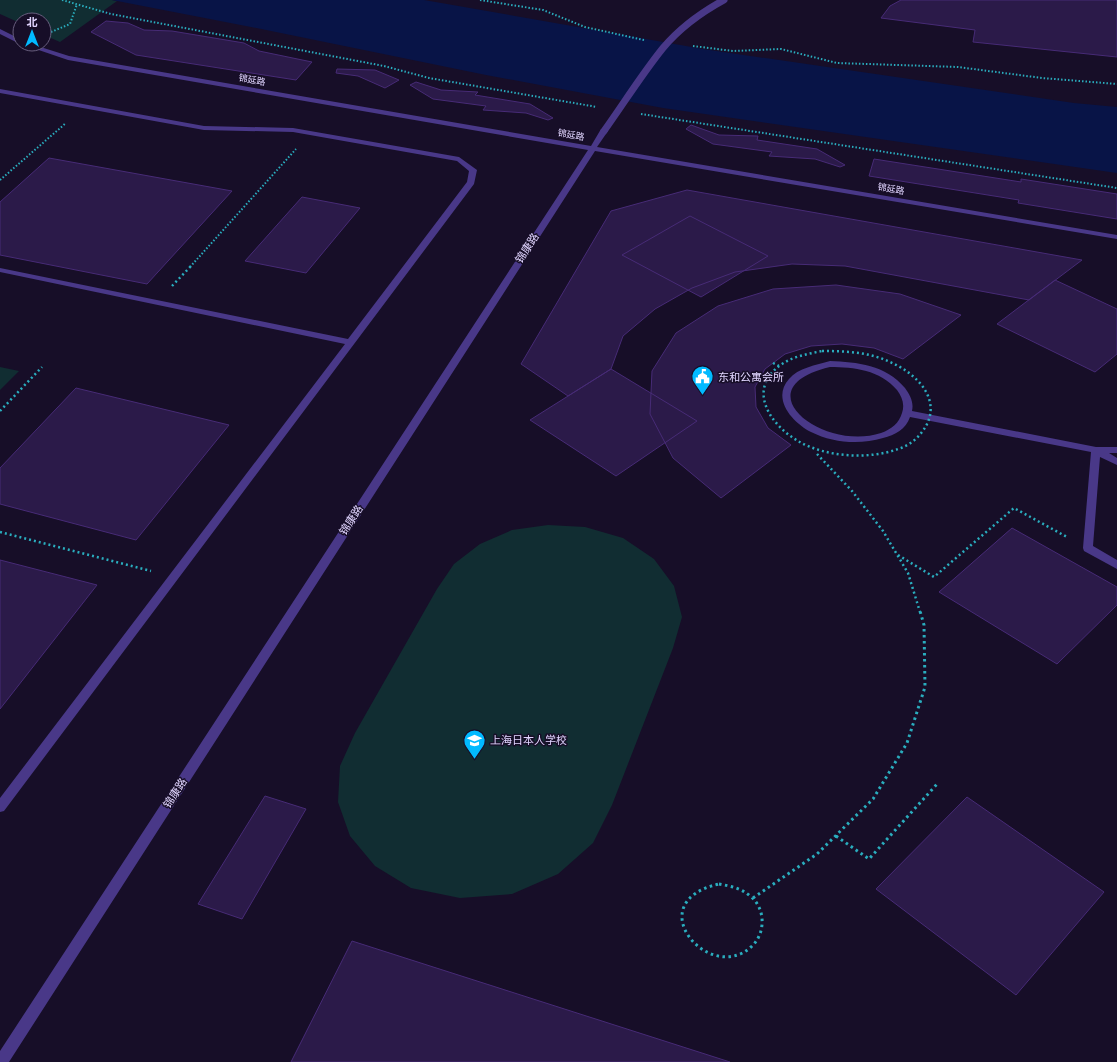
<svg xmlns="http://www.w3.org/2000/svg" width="1117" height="1062" font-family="Jost,'Noto Sans SC',sans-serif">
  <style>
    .green { fill: #112d32 }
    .water { fill: #081447 }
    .building { fill: #2b1a49; stroke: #472b76 }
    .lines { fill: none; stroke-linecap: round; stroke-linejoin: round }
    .path-far2 { stroke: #2aadbe; stroke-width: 2; stroke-dasharray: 1.5 2; stroke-linecap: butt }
    .path-far1 { stroke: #2aadbe; stroke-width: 2.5; stroke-dasharray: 2 3; stroke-linecap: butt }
    .path { stroke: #2aadbe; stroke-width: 3; stroke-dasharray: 2.5 3.5; stroke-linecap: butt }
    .service { fill: #493888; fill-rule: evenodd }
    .minor { fill: #493888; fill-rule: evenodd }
    .path-bridge { stroke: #2aadbe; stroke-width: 2.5; stroke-dasharray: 2 3; stroke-linecap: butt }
    .minor-bridge { stroke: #493888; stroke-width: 7 }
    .labels { text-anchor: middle; stroke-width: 3; stroke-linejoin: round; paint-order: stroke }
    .far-street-label { font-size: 9px; fill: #e1d5ff; stroke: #170e28 }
    .street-label { font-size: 11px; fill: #e1d5ff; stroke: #170e28 }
    .poi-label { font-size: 11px; fill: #e1d5ff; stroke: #170e28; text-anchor: start }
  </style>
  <rect width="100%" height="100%" fill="#170e28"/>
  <!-- green -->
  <path class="green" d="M0,0H112L117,1L60,42L44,35V20H20V23L0,14Z
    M0,367L19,371L0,390Z
    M548,525L585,527L623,538L654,559L674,586L682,617L673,648L612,805L593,843L558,874L512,894L460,898L411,888L375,866L350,836L338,802L340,766L355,733L437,589L454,564L480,544L512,530Z"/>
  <!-- water -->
  <path class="water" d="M112,0H424L703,49L1074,103L1117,107V173L663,108L486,75L251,27Z"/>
  <!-- building -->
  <path class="building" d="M901,0H1117V57L973,42L975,30L881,18L890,6Z
    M106,21L128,23L144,30L172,31L244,43L259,51L312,62L296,80L136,55L91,32Z
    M337,69L375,70L399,80L385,88L358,76L336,73Z
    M416,82L441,90L478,92L475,95L530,104L553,118L548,120L526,113L483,110L486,106L433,99L410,85Z
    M691,125L719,135L758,136L757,140L817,149L845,165L840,167L815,159L769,156L772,152L713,144L686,129Z
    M49,158L232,191L147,284L0,255V202Z
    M874,159L1021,182V179L1117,194V219L1018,203L1019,200L869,176Z
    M687,190L1082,260L1029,300L845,266L792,264L735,272L692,288L655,309L623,336L611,369L568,396L521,364L611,211Z
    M302,197L360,208L306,273L245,261Z
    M690,216L768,256L701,297L622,255Z
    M1055,280L1117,309V354L1095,372L997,324Z
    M836,285L900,294L961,315L903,359L874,348L842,344L811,346L785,354L765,369L755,387L756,407L768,428L791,445L721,498L673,458L650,414L652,371L676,333L718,306L773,289Z
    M611,369L697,421L616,476L530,420Z
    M76,388L229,425L136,540L0,504V468Z
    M1012,528L1117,587V605L1057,664L939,592Z
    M0,560L97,585L0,709Z
    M265,796L306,809L242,919L198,904Z
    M967,797L1104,892L1016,995L876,889Z
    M352,941L730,1062H291Z"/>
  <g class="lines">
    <!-- path-far2 -->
    <path class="path-far2" d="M62,0L111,14L384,66L429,78L597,107
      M480,0L543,10L585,27L644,40
      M51,32L70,24L77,4
      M693,46L733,51L781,49L837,63L958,67L1042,78L1117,84
      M641,114L1117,188
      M0,180L66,123
      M190,267L296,149"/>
    <!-- path-far1 -->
    <path class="path-far1" d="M172,286L191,266
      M773,363L779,366
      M0,411L42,367
      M817,454L852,491L883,531L908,573L920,612
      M0,532L151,571
      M898,555L934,577L1014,508L1067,537"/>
    <!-- path -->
    <path class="path" d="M836,836L869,859L938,783
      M719,884C730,886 741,888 750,896C766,908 766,934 751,947C709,985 638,902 719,884Z
      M753,898L817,854L873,799L907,743L925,687L924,625L920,611"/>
    <!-- service -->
    <path class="service" d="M0,89L204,126L293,128L459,157L477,170L474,184L4,811L0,812V798L345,344L0,272V268L348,339L467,182L469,171L457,161L293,132L204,130L0,93Z
      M830,361C857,362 886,365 905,388C910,395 914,402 912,411L1096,447H1117V453H1109L1117,458V465L1100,457L1093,546L1117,560V569L1084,551L1083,548L1091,452L910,417C906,429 895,435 883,438C860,445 833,443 811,432C793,423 771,399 789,379C798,368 816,365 830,361ZM830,367C854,367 880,370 897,390C902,397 905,404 902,413C899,423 892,429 881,433C822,452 741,388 830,367Z"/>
    <!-- minor -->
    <path class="minor" d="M0,29L20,39V44L0,34Z
      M21,44H31L69,56L591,146L601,129H604L608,131L597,147L1117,235V239L595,151L9,1062H0V1051L588,150L68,60Z"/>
    <!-- path-bridge -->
    <path class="path-bridge" d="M822,351C845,351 869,352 890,362C918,374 945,402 922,432C916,440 908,446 898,449C868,460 825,457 798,441C769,424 746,388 782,364C794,356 808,354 822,351Z"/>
    <!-- minor-bridge -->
    <path class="minor-bridge" d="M604,131C624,103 642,74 663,48C679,29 702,12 724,0"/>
  </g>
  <!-- icons -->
  <defs>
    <symbol id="civic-pin" viewBox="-11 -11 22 30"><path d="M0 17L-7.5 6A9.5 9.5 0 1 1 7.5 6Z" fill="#01baff" stroke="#170e28"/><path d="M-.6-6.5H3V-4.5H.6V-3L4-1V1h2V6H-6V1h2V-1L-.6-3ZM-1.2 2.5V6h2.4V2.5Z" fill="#fff"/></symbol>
    <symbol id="school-pin" viewBox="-11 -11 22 30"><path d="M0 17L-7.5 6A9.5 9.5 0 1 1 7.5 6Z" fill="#01baff" stroke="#170e28"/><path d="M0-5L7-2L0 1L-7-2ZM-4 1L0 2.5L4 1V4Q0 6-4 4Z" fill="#fff"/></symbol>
  </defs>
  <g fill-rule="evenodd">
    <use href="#civic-pin" x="690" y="364" width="25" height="34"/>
    <use href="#school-pin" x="462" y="728" width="25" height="34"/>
  </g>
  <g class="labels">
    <!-- far-street labels -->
    <g class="far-street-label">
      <text transform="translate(252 80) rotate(10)" y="3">锦延路</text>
      <text transform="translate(571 135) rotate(10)" y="3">锦延路</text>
      <text transform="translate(891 189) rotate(10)" y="3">锦延路</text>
    </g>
    <!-- street labels -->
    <g class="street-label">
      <text transform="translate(527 248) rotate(-57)" y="4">锦康路</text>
      <text transform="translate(351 520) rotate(-57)" y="4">锦康路</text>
      <text transform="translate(175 793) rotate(-57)" y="4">锦康路</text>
    </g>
    <!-- poi labels -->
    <g class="poi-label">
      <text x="718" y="381">东和公寓会所</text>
      <text x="490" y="744">上海日本人学校</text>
    </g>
  </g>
  <!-- north arrow -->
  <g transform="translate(32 32)"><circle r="19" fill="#170e28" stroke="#685e7e"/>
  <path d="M0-3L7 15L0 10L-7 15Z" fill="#01baff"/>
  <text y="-6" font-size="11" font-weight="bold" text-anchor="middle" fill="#e1d5ff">北</text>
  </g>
</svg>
